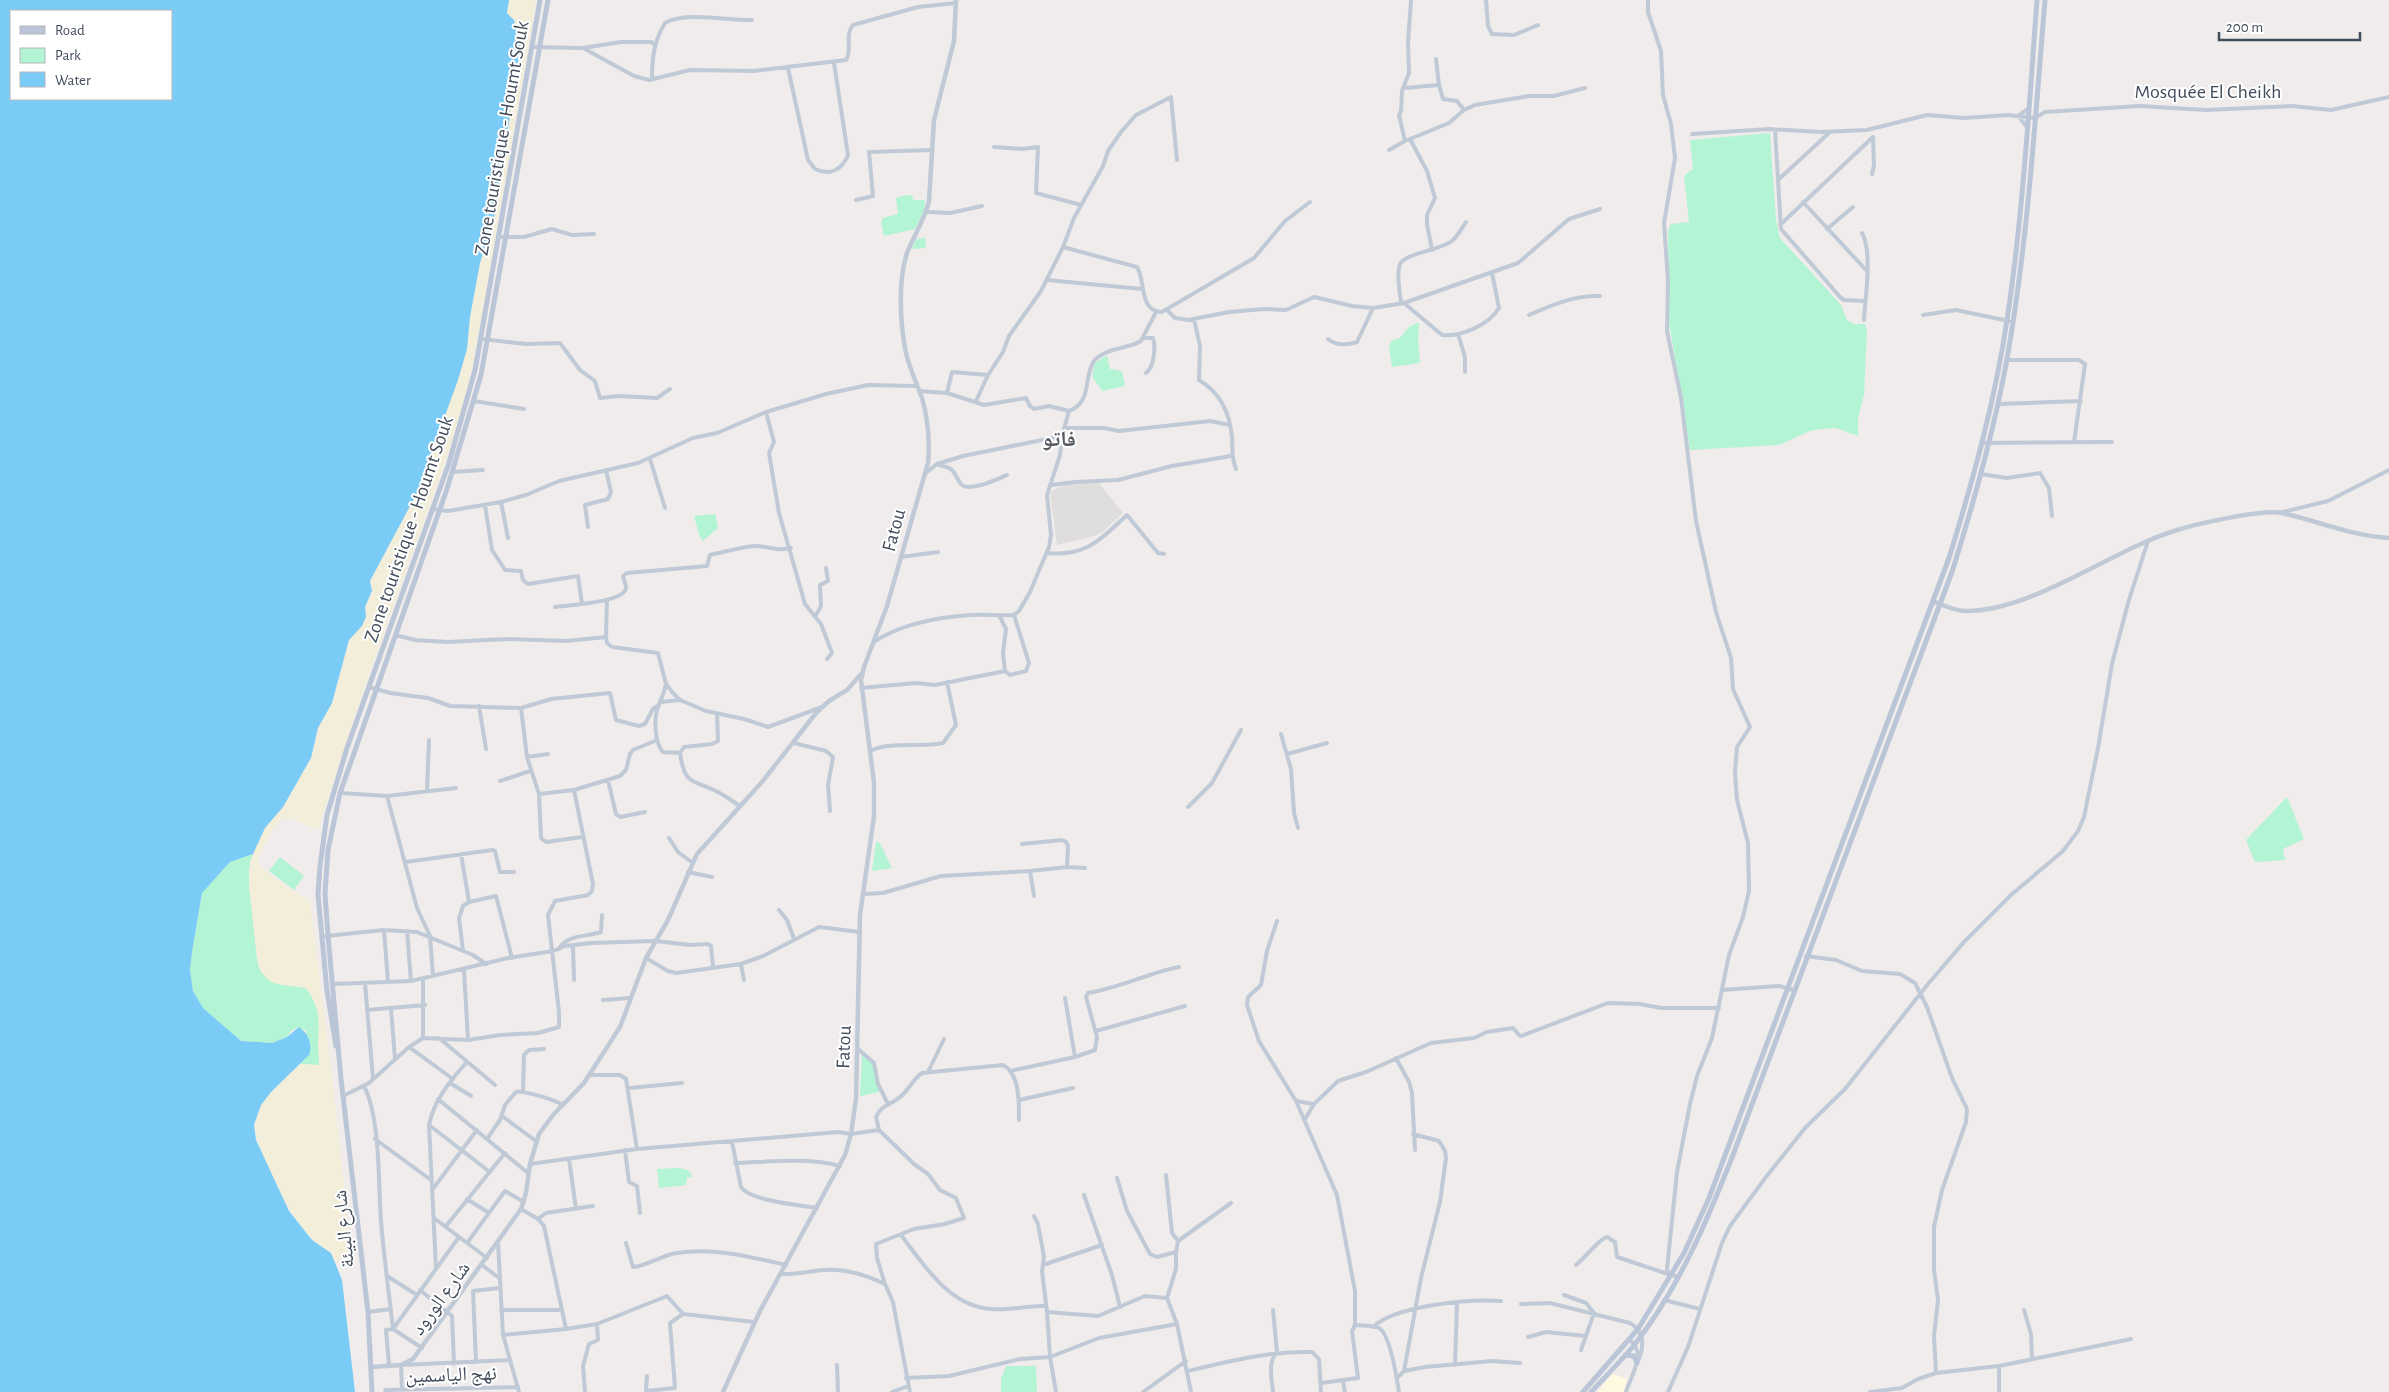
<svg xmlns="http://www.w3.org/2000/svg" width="2389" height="1392" font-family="'Alegreya Sans','Noto Naskh Arabic',sans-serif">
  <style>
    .commercial { fill: #fef9e0 }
    .education { fill: #e0dddd }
    .green { fill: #b3f4d4 }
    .sand { fill: #f3eed9 }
    .water { fill: #7accf6; fill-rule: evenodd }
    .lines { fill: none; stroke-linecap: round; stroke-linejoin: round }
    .minor { stroke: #c0c9d6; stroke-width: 4 }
    .tertiary { stroke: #c0c9d6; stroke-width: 4.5 }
    .secondary { stroke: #bbc5d8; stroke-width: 5 }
    .labels { text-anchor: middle; stroke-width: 4; stroke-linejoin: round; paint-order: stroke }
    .street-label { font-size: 20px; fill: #424c5b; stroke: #fff }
    .quarter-label { font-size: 22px; font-weight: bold; fill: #585b62; stroke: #fff }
  </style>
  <rect width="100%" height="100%" fill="#efeceb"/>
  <!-- commercial -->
  <path class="commercial" d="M1613,1374L1627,1379L1624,1392H1597Z"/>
  <!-- education -->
  <path class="education" d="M1073,482L1099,483L1123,513L1103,532L1091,537L1057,545L1050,493L1053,490Z"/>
  <!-- green -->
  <path class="green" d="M1770,133L1776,220L1780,238L1841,305L1847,320L1854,324H1865L1867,330L1864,395L1858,418V436L1836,428L1821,429L1810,431L1779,445L1690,450L1669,322L1668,231L1671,224L1689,222L1684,176L1693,169L1690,140Z
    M907,195H912L913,200H925L924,210L915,229L884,236L881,222L883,218L898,214L896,198Z
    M925,238L926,248L912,249L916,239Z
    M1417,323H1419L1418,340L1420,363L1392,367L1389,345L1392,340L1400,338L1409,327Z
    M1107,355L1110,369L1122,371L1125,386L1102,391L1092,376L1095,363Z
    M715,514L718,528L703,541L699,535L694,516Z
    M2287,797L2304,839L2283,849L2285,860L2255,862L2246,840Z
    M876,842L880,843L892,868L872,871Z
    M253,854L249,869V885L257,959L277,984L306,988L311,995L319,1014V1065L300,1064L309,1055L306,1031L299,1027L291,1031L287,1037L272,1043L241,1041L203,1008L193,991L190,970L192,952L202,893L230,862Z
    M280,857L304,876L294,890L269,871Z
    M862,1054L873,1062L879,1092L860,1096Z
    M679,1168L688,1170L692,1176L691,1178L687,1177L686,1185L659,1188L657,1169Z
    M1006,1366H1036L1037,1392H1001V1379Z"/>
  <!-- sand -->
  <path class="sand" d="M509,0H536L476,349C461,425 432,498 406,570C375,656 345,742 318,830L290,818L286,820L283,818C269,833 263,845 257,864L286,887L310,901L333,1084L352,1260L336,1263C327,1247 322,1250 312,1239C293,1221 245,1138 257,1113C267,1093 285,1079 300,1064L319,1065C320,1058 318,1052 318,1045C319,1023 321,1007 306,988C284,982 269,991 258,965L249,885L250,862L265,828L283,807L311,758L318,728L332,703L349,640L362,626L366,617L365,607L372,591L370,581L417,493L458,380L467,348L470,317L480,263L487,245L504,156L508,93L518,66V37L517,30L507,13Z"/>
  <!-- water -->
  <path class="water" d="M0,0H509L507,13L514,20L520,43L518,66L508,93L510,116L495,213L480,263L470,317L467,349L458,380L417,493L370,581L372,591L365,607L366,617L362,626L349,640L332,703L318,728L311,758L283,807L265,828L253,854L230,862L202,893L192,952L190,970L193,991L203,1008L241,1041L272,1043L287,1037L299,1027C308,1033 313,1044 309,1055L271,1092L261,1105L254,1125L256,1140L289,1211L312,1240L331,1253L342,1280L355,1392H0ZM171,11V99H11V11Z"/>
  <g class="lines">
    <!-- minor -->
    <path class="minor" d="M1486,0L1488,26L1492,34L1514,35L1538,25
      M1648,0V12L1661,51L1663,95L1671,124L1675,158L1664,223L1668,280L1667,331L1681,398L1696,521L1716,612L1731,658L1733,689L1750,727L1737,747L1735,773L1737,800L1748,843L1749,891L1743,917L1729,955L1712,1038L1697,1076L1690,1104L1677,1172L1667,1269L1668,1274L1678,1277
      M532,47L583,48L634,76L649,80L690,70L754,71L846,60C853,50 844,35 853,25L918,7L956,3
      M583,48L621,42H651L654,44
      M1436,59L1439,85
      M788,68L808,160L815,169C830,176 842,170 848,155L834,63
      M652,79C652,57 654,41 665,23C685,11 729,21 752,20
      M1404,88L1439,85L1443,99L1457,101L1464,110
      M2027,127L2018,116L2028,109
      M1775,130L1781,229L1841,298L1844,300L1865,301
      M1692,134L1769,129L1821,132L1867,130L1927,115L1964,118L2008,115L2035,118L2045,112L2140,106L2206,110L2292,106L2331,110L2389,97
      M1410,139L1427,171L1435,198L1427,215V224L1432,250
      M1405,141L1399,115L1401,111L1402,91L1409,73L1408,43L1411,0
      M994,147L1022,149L1038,147L1036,193L1081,205
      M1389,150L1405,141L1449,123L1464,110L1475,105L1529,96H1554L1585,88
      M1872,174L1874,165L1873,137
      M1778,180L1830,132
      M856,200L873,196L869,152L931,150
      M1803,202L1867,271
      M927,212L950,213L982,206
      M1780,225L1873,137
      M1827,229L1853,207
      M1862,233C1873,253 1865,298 1864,320
      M500,237H524L552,229L572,235L594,234
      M1063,247L1137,267C1146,280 1138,311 1162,312L1254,258L1285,221L1310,202
      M1047,280L1142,289
      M1401,303C1400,292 1396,274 1400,264C1405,253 1441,250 1452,241C1458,236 1462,228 1466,222
      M1404,303L1442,335C1461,337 1489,325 1499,308L1492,273
      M1167,310L1175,318L1188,320L1229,312L1264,309L1286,310L1314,297L1352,306L1373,308L1404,303L1518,263L1569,219L1600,209
      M1529,315C1553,305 1574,295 1600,296
      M1923,315L1956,310L2009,321
      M1194,319L1200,346L1199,380C1221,393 1230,413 1232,438C1233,450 1231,458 1236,469
      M1458,334L1465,357V372
      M1144,338H1153C1156,347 1154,367 1146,373
      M482,339L526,344L560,343L580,370L595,381L600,398L619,396L657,398L670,389
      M1328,339C1336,346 1347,345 1357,342L1373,308
      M2007,360H2079L2085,364L2074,442
      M919,391L947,393L984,405L1026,398L1030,406L1034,409L1049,406L1069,411C1093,402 1083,376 1094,361C1104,348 1128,349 1141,341L1156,312
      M947,393L952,372L988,375
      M474,401L524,409
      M976,401L988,375L1003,352L1009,336L1041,291L1063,247L1074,218L1103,166L1108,151L1121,132L1136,115L1171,97L1177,160
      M1998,404L2081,401
      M766,412L774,442L769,453L779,513L805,604L821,624L832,653L827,659
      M1064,428H1104L1119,431L1210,421L1230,425
      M1982,443L2112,442
      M650,459L665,508
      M937,464L963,456L1062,436
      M452,472L483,470
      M927,472L937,464C942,467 948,466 952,470C956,474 957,480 961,484C969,493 998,479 1007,475
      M1981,474L2007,478L2040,473L2049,488L2052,516
      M1051,485L1075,482L1118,480L1172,466L1231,456
      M501,502L508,538
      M485,505L492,550L505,570L521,571L523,580L528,584L578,576L582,604
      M432,509L448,511L501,502L526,495L559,481L638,463L693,438L717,433L766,412L826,394L868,385L916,386
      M2283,512L2328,501L2389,470
      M588,527L585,505L608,499L611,492L606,470
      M1047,553C1086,557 1100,540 1127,515L1158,553L1164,554
      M901,557L938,552
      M555,607C567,605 624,603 626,588C626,584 624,580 623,576L627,573L707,566L710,555C725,552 740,547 755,546C769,546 776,552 791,548
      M999,615L1006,629L1003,653L1005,671
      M815,617L821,606L820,585L828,581L826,568
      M395,635L415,640L448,642L507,639L566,641L606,637L607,643L612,647L658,653L666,684L673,693L680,700L706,711L744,719L768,727L822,707
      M606,637L607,600
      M875,641C902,624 939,617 971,615C985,614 1000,616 1014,615L1019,611L1030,592L1049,547L1051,535L1047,495L1060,455L1062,436L1069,411
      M666,684C664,694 660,701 657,710C654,721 655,744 663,752L680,753
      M369,687L390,693L428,698L450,706L521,708L551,699L610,693L616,720L639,726L645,724L653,709L659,705
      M861,688L916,683L935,685L1005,671L1010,675L1026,671L1029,663L1014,615
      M661,702L680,700
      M479,706L486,749
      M521,708L527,757L539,794L541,838L546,842L582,837
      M717,714L718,741L712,744L684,747L680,753C684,782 690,780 714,790C723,794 732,801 740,806
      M1281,734L1291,769L1294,813L1298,828
      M794,743L826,751L833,757L828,785L830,811
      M870,751C891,741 920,748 943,743L956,725L947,682
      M1287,754L1327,743
      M527,757L548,754
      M608,780L616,814L620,817L645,812
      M500,781L530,771
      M427,791L429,740
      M340,793L387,796L456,788
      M539,794L574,790L620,776L626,770L630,754L633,750L657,740
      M387,796L417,908L430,936L433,976
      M1188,807L1212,783L1241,730
      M669,838L678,852L693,863
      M1022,844L1062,840L1066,842L1068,846L1067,867
      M461,854L469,902
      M406,862L492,850L495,851L500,872H514
      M1030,871L1034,896
      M688,872L712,877
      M863,894L883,893L941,876L1030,871L1067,867L1085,868
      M779,910L787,920L794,939
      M1277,921L1267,951L1261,985L1248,997L1247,1005L1259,1041L1296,1101L1337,1195L1355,1291V1325L1352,1331L1358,1378L1321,1383
      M384,930L388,982
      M407,931L411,981
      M326,936L384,930L417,932L473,955L486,964
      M573,946L574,980
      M559,949C567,934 587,937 601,932L602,915
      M463,951L459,918L463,906L469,902L496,896L512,958
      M1806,956L1836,960L1862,971L1900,974L1915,983L1927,1007L1952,1078L1967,1109L1966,1122L1942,1190L1934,1227V1270L1938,1300L1934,1336L1936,1373
      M646,958L668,971L676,973L741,964L763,956L819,927L860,932
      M741,964L744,980
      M464,970L468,1040
      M423,978V1038
      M365,983L373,1079
      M333,984L411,981L508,958L553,951L565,946L591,943L655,941L691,945L708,944L711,946L713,967
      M1722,990L1779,986L1793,990
      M1065,998L1075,1057
      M603,1000L631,998
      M391,1008L395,1059
      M367,1010L425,1005
      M1096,1031L1185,1006
      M439,1038L495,1085
      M409,1047L453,1079
      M858,1049L874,1063L878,1084L888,1104
      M1396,1058L1409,1082L1412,1093L1415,1150
      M1010,1071L1075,1057L1095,1050L1097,1037L1086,997L1088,993C1120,988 1148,973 1179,967
      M928,1072L944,1039
      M589,1075H620L626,1079L637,1149
      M450,1083L471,1096
      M364,1086C381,1120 378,1183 381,1222C384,1257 389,1293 393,1329
      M629,1088L682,1083
      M523,1090L524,1055L529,1050L544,1049
      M343,1096L369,1083L409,1047L423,1038L468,1040L500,1035L538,1033L559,1027V1012L548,915L555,901L588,895L592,891L593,884L574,790
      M438,1099L528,1173
      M1019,1100L1073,1088
      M1296,1101L1313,1104
      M502,1116L536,1141
      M1305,1119L1314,1104L1338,1081L1366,1072L1431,1043L1474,1038L1487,1032L1513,1028L1519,1035L1521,1036L1608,1003L1640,1004L1661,1008H1719
      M429,1125L490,1172
      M375,1139L431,1180
      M487,1139L500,1120L505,1105L516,1092C524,1090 555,1100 563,1105
      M732,1142L741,1187C750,1201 800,1205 817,1208
      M625,1150L629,1182L637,1186L640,1213
      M569,1159L576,1209
      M735,1163C769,1162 807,1157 840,1166
      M530,1164L637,1149L838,1132L851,1134L879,1130
      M1166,1175L1172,1233L1178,1241
      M1117,1178L1127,1211L1150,1254L1157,1257L1176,1252
      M432,1190L477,1130
      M1084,1195L1112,1275L1120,1307
      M467,1199L489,1213
      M521,1209L538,1219L544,1226L566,1329
      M1034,1216L1038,1224L1044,1257L1042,1271L1047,1312L1098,1316L1145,1296L1167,1298
      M434,1218L487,1258
      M538,1219L546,1213L593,1206
      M446,1226L505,1153
      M901,1235C924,1265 949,1306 991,1309C1009,1311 1028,1305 1046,1306
      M498,1242L503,1335L519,1392
      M467,1243L505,1191L524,1202
      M626,1243L633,1267C647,1266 662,1255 677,1253C713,1247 751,1257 786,1265
      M482,1265L499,1278
      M1043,1265L1102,1245
      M1576,1265C1585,1258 1600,1238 1607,1237L1615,1242L1617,1257L1668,1274
      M436,1269L459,1237
      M781,1274C796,1275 809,1271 824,1270C845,1268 866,1275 885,1284L893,1302L910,1392
      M387,1276L417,1295
      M885,1284L877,1258L876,1244L914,1229L945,1224L964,1218L956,1198L940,1190L928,1174L914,1164L879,1130L876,1117C881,1105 891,1105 900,1097C909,1090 912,1080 922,1073L1003,1065C1020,1073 1019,1104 1019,1120
      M420,1290L452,1316L454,1364
      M1564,1295L1586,1303L1594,1313
      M1664,1300L1700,1309
      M1521,1304L1550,1303L1630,1323C1646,1332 1644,1349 1637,1363
      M501,1310H561
      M1273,1310L1277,1352C1267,1363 1272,1378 1273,1392
      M2024,1310L2031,1334L2032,1359
      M368,1312L391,1309
      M1047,1312L1050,1357L1056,1392
      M683,1314L755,1322
      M1355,1325C1362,1326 1373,1325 1379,1328C1390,1334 1397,1379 1399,1392
      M1373,1327C1396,1305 1470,1299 1501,1301
      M393,1329L422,1348
      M503,1335L566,1329L597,1324L667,1296L683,1314L670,1323L675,1388L646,1391
      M1528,1337L1546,1332L1586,1336
      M1581,1350L1594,1313
      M476,1362L473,1291L499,1288
      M389,1365L386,1330L393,1329L436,1269L429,1125C434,1100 450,1081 466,1063
      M837,1365L838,1392
      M1455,1365L1457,1303
      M1999,1366V1392
      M1188,1371C1229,1361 1269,1351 1312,1352L1319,1359L1321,1392
      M1404,1371L1421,1278L1440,1202L1446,1158L1445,1151L1439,1141L1413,1134
      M906,1378L949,1376L1020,1359L1050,1357L1099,1338L1177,1324
      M1397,1378L1404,1371L1425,1367L1492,1361L1520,1363
      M1343,1381L1345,1392
      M385,1390L518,1387
      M402,1390L401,1365L510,1360
      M646,1391L647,1376
      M585,1392L583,1366L589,1344L598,1340L597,1324
      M892,1392L908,1386
      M1143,1392L1186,1361
      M1191,1392L1177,1324L1167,1298L1176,1269V1252L1178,1241L1231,1203
      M1626,1392C1631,1375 1647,1354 1630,1340
      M1668,1392L1688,1347L1722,1243L1730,1226L1766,1177L1805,1128L1845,1089L1928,984L1964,942L2011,895L2063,851L2078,831L2084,817L2098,748L2112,664L2128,603L2148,541
      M1870,1392L1902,1388L1918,1379L1936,1373L1999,1366L2131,1339"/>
    <!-- tertiary -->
    <path class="tertiary" d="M1934,602C1944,605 1955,611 1966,611C2033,611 2110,551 2174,531C2195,524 2262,509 2282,513C2318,521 2352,536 2389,538
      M372,1367L401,1365L413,1359L521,1209L526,1193L530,1164L539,1134L553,1115L584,1083L620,1027L646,958L668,920L697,854L762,782L816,713L829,701L847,690L861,674
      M723,1392L760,1311L845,1155L851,1134L856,1099L860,915L874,816V783L861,680L864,667L887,606L928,463C930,441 928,419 922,398C916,381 908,366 905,348C900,319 898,281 907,253C914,235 925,219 929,201L934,120L954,41L956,0"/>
    <!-- secondary -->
    <path class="secondary" d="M336,1046L327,991L318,895L320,866L327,815L347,748L449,463L475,370L540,0
      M1625,1355L1634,1356L1637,1363
      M372,1392L368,1312L341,1079L328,936L325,894L328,850L340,793L447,489L481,375L548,0
      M1583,1392L1638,1329L1684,1253L1709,1198L1949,558C1973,480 1995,401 2007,320C2023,214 2029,106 2037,0
      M1591,1392C1606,1376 1621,1361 1635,1344C1679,1288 1707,1221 1733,1155L1952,572C1974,502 1994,431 2007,359C2028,240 2035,120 2045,0"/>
  </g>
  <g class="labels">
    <!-- street labels -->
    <g class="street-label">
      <text x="2208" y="98">Mosquée El Cheikh</text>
      <text transform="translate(501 138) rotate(-80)" y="7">Zone touristique - Houmt Souk</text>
      <text transform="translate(408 529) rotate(-71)" y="7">Zone touristique - Houmt Souk</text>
      <text transform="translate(893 530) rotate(-75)" y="7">Fatou</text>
      <text transform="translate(843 1047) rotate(-88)" y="7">Fatou</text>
      <text transform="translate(343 1229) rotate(-96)" y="7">شارع البيئة</text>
      <text transform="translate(440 1298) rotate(-54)" y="7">شارع الورود</text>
      <text transform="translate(451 1374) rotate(-2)" y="7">نهج الياسمين</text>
    </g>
    <!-- quarter labels -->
    <g class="quarter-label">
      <text x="1059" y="446">فاتو</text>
    </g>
  </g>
  <!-- legend -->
  <rect x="10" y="10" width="162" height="90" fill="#ffffff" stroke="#b3b7bd"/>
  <rect x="20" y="26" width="25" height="8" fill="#bbc5d8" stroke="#b3b7bd"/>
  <text x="55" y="35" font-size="15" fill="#424c5b">Road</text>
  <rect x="20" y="48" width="25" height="15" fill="#b3f4d4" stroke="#b3b7bd"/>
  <text x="55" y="60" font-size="15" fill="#424c5b">Park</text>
  <rect x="20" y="72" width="25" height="15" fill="#7accf6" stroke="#b3b7bd"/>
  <text x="55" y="85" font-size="15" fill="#424c5b">Water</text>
  <!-- scale -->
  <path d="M2219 32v8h141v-8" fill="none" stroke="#424c5b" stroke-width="2.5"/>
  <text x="2226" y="32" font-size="15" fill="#424c5b" stroke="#ffffff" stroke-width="4" paint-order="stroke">200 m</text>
</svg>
